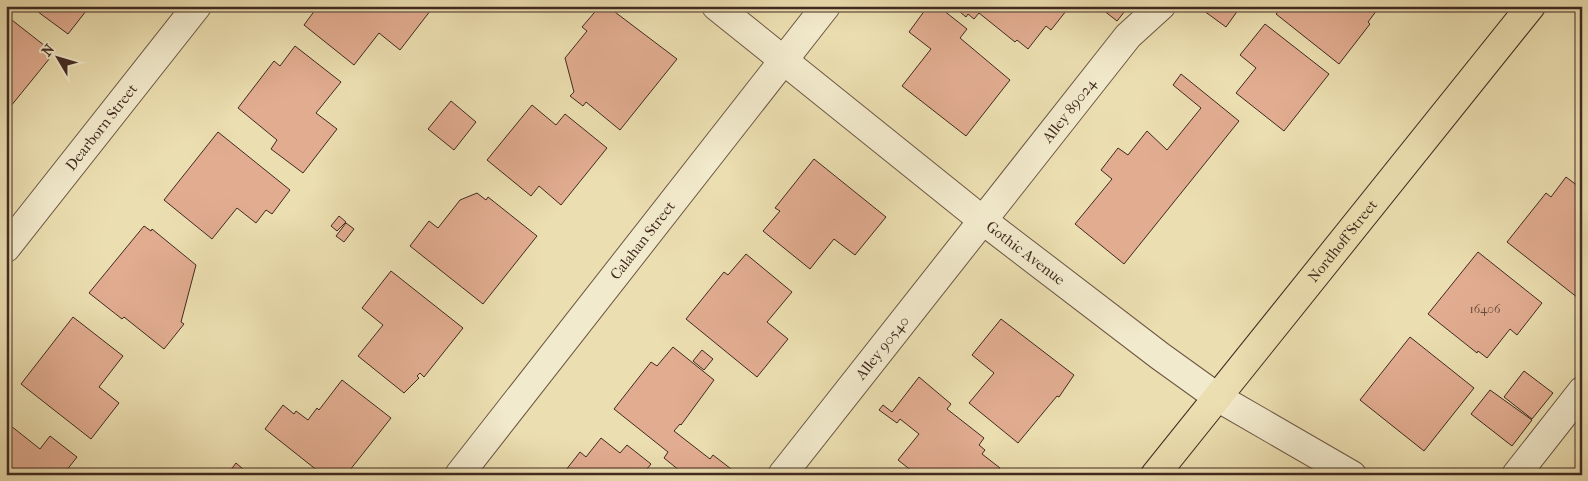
<svg xmlns="http://www.w3.org/2000/svg" width="1588" height="481" font-family="'IM FELL French Canon',serif">
  <style>
    .building { fill: #e1ac90; stroke: #412a20 }
    .lines { fill: none; stroke-linecap: round; stroke-linejoin: round }
    .minor-casing { stroke: #6c5744; stroke-width: 30 }
    .major-casing { stroke: #412a20; stroke-width: 30 }
    .minor { stroke: #f2eacc; stroke-width: 28 }
    .major { stroke: #ebdeb0; stroke-width: 28 }
    .labels { text-anchor: middle; stroke-width: 4.5; stroke-linejoin: round; paint-order: stroke }
    .number-label { font-size: 12px; fill: #694a3c }
    .street-label { font-size: 15px; fill: #412a20; stroke: #f2eacc }
  </style>
  <rect width="100%" height="100%" fill="#ebdeb0"/>
  <filter id="stains"><feTurbulence type="fractalNoise" baseFrequency=".004" numOctaves="4"/><feColorMatrix values="0 0 0 0 .2 0 0 0 0 .09 0 0 0 0 .02 0 0 0 .5 -.17"/></filter>
  <radialGradient id="worn" r=".72"><stop offset=".6" stop-color="#630" stop-opacity="0"/><stop offset="1" stop-color="#630" stop-opacity=".3"/></radialGradient>
  <!-- building -->
  <path class="building" d="M30,6H90L68,34Z
    M318,6H434L400,50L379,33L354,65L304,25Z
    M600,6H607L677,59L620,130L586,102L583,106L570,96L574,92L565,58L587,31L582,27Z
    M928,6H938L967,29L960,38L1010,80L966,136L902,86L931,49L909,32Z
    M953,6H1070L1051,30L1046,26L1028,49L1017,40L1015,42L979,13L974,19L968,14L966,17Z
    M1098,6H1129L1117,21Z
    M1201,6H1241L1226,27L1200,8Z
    M1283,6H1380L1368,22L1370,24L1339,64L1276,14Z
    M6,12L10,15L8,17L54,53L6,112Z
    M1265,24L1329,74L1284,131L1236,93L1256,68L1240,55Z
    M295,46L341,82L316,113L337,129L303,173L271,149L277,140L238,108L274,61L280,66Z
    M1181,74L1239,121L1124,264L1075,224L1112,179L1101,170L1118,148L1128,155L1147,131L1167,150L1201,108L1173,85Z
    M451,101L476,122L454,150L428,129Z
    M532,105L556,125L565,114L607,148L561,205L539,186L531,196L487,160Z
    M218,132L290,190L272,214L266,210L256,223L237,208L212,239L164,200Z
    M814,159L886,217L855,255L834,239L810,269L763,231L780,211L775,208Z
    M1566,177L1582,189V294L1578,298L1507,242L1546,193L1551,197Z
    M477,193L486,200L488,197L537,236L483,304L410,246L429,221L438,228L460,200Z
    M339,216L346,222L337,231L331,226Z
    M346,223L354,229L344,242L336,236Z
    M144,226L151,231L152,229L196,265L181,322L184,324L164,349L124,317L122,319L89,293Z
    M1478,252L1542,303L1517,335L1510,329L1487,358L1478,351L1477,353L1428,314Z
    M746,254L792,292L767,322L788,339L757,377L686,319L724,272L728,275Z
    M391,271L463,328L424,377L420,373L417,376L419,378L404,393L358,356L383,325L362,308Z
    M73,317L123,356L99,387L119,403L91,439L21,384Z
    M1001,319L1074,375L1059,397L1057,396L1018,443L969,403L994,373L972,355Z
    M1410,337L1474,388L1424,451L1360,400Z
    M673,347L714,380L681,425L680,424L674,431L710,459L713,455L735,472L732,475H685L664,458L668,452L614,409L651,362L657,366Z
    M702,350L713,359L704,370L693,361Z
    M1524,371L1553,393L1532,419L1504,397Z
    M919,377L951,404L947,409L984,438L979,445L985,450L982,454L1000,468L994,475H917L898,460L919,434L900,419L897,423L879,410L883,405L892,412Z
    M342,380L391,418L346,475H323L265,429L283,405L294,414L296,411L308,420L317,408L319,410Z
    M1490,390L1532,420L1512,446L1471,414Z
    M6,422L40,449L50,436L77,457L63,475H6Z
    M601,438L620,453L627,445L651,464L644,473L647,475H562L580,452L586,457Z
    M236,463L250,475H227Z"/>
  <g class="lines">
    <defs>
      <g id="minor">
        <path id="s1" d="M716,6L981,219L1160,356L1217,397L1352,475"/>
        <path id="s2" d="M6,248L197,6"/>
        <path id="s3" d="M459,475L826,6"/>
        <path id="s4" d="M782,475L1128,36L1161,6"/>
        <path d="M1516,475L1582,391"/>
      </g>
      <g id="major">
        <path id="s5" d="M1155,475L1531,6"/>
      </g>
    </defs>
    <!-- minor casing -->
    <use href="#minor" class="minor-casing"/>
    <!-- major casing -->
    <use href="#major" class="major-casing"/>
    <!-- minor -->
    <use href="#minor" class="minor"/>
    <!-- major -->
    <use href="#major" class="major"/>
  </g>
  <g class="labels">
    <!-- number labels -->
    <g class="number-label">
      <text x="1485" y="313">16406</text>
    </g>
    <!-- street labels -->
    <g class="street-label">
      <text dy="5" stroke="none"><textPath href="#s4" startOffset="464">Alley 89024</textPath></text>
      <text dy="5" stroke="none"><textPath href="#s2" startOffset="154">Dearborn Street</textPath></text>
      <text dy="5" stroke="none"><textPath href="#s3" startOffset="298">Calahan Street</textPath></text>
      <text dy="5" stroke="none"><textPath href="#s5" startOffset="300">Nordhoff Street</textPath></text>
      <text dy="5" stroke="none"><textPath href="#s1" startOffset="396">Gothic Avenue</textPath></text>
      <text dy="5" stroke="none"><textPath href="#s4" startOffset="162">Alley 90540</textPath></text>
    </g>
  </g>
  <!-- margin -->
  <rect width="1588" height="481" fill="none" stroke="#ebdeb0" stroke-width="25"/>
  <rect x="8" y="8" width="1573" height="466" fill="none" stroke="#412a20" stroke-width="2.5"/>
  <rect x="12" y="12" width="1563" height="456" fill="none" stroke="#412a20"/>
  <!-- north arrow -->
  <g transform="translate(58 58) rotate(308)" stroke="#f2eacc" stroke-width="4" paint-order="stroke">
  <path d="M0-4L9 19L0 12L-9 19Z" fill="#412a20"/>
  <text y="-8" font-size="14" font-weight="bold" text-anchor="middle" fill="#412a20">N</text>
  </g>
  <rect width="100%" height="100%" filter="url(#stains)"/>
  <rect width="100%" height="100%" fill="url(#worn)"/>
</svg>
